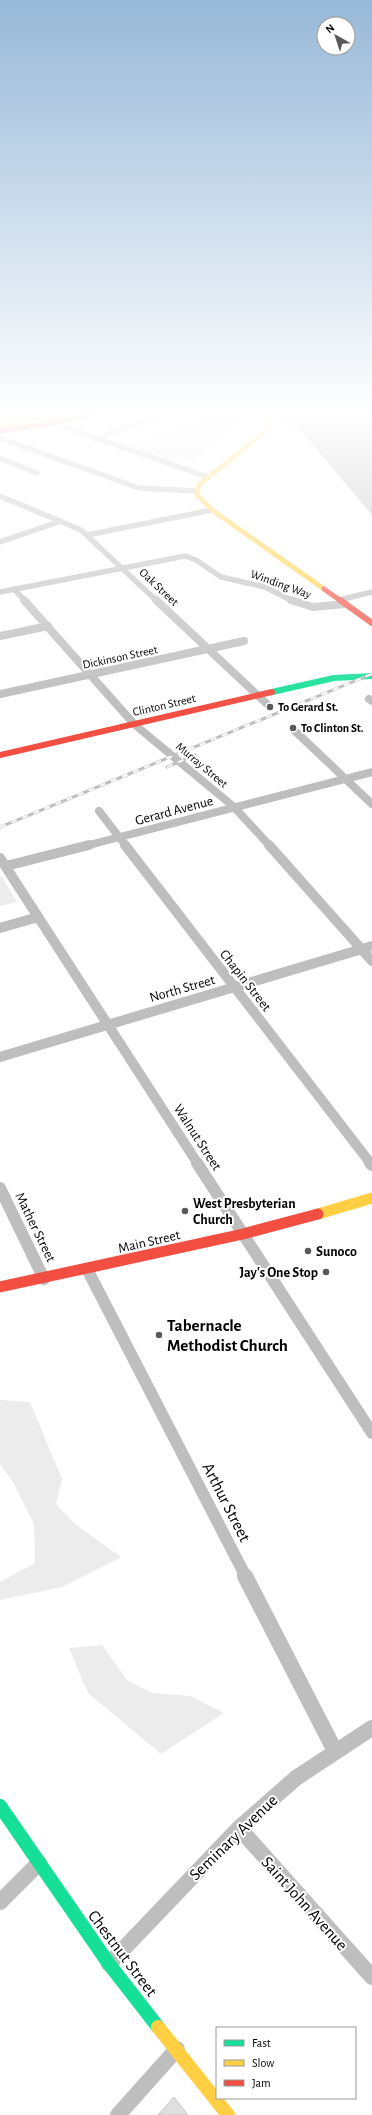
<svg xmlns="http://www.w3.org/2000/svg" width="372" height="2115" font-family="'Alegreya Sans',sans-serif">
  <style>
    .green { fill: #ececec }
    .water { fill: #bfbfbf }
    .building { fill: #dfdfdf; stroke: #c7c7c7 }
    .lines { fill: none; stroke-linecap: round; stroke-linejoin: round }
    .street-far4 { stroke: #bebebe; stroke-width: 5.5 }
    .street-far3 { stroke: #bebebe; stroke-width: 8 }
    .street-far2 { stroke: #bebebe; stroke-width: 10 }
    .street-far1 { stroke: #bebebe; stroke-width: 12 }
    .street { stroke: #bebebe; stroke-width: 16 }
    .fast-far1 { stroke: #16e098; stroke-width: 6 }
    .fast { stroke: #16e098; stroke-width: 14 }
    .slow-far2 { stroke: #ffcf43; stroke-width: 5 }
    .slow-far1 { stroke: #ffcf43; stroke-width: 11 }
    .slow { stroke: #ffcf43; stroke-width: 14 }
    .jam-far2 { stroke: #f24e42; stroke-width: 5 }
    .jam-far1 { stroke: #f24e42; stroke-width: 6 }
    .jam { stroke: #f24e42; stroke-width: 11 }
    .rail-casing { stroke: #bebebe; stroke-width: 3 }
    .rail { stroke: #fff; stroke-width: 2; stroke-dasharray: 6; stroke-linecap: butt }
    .poi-dot { fill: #595959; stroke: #fff; stroke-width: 1.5 }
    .labels { text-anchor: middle; stroke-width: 4; stroke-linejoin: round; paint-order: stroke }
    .far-street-label { font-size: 12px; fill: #000; stroke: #fff }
    .far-poi-label { font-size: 12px; font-weight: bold; fill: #000; stroke: #fff; text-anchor: start }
    .street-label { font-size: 14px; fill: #000; stroke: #fff }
    .poi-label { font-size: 14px; font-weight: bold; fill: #000; stroke: #fff; text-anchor: start }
    .near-poi-label { font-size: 17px; font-weight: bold; fill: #000; stroke: #fff; text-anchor: start }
    .near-street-label { font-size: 17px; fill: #000; stroke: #fff }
  </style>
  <rect width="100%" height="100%" fill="#fff"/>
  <!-- green -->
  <path class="green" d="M272,412H287L295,423L292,426L277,420Z
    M212,415L243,420L191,461L179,457L170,462L126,447Z
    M0,877H2L17,902L0,906Z
    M0,1400L30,1402L62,1479L56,1504L74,1523L121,1557L62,1587L0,1600V1582L35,1563L34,1524L13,1482L0,1464Z
    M102,1645L128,1681L152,1693L191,1696L224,1713L161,1754L88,1693L69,1648Z"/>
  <!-- water -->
  <path class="water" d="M287,412H372V515L298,427L292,426L295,423Z"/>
  <!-- building -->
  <path class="building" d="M174,2097L188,2115H158Z"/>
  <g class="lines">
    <!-- street-far4 -->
    <path class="street-far4" d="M64,427L208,477
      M0,438L139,488L196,491
      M96,439L167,412
      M0,458L37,473
      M0,496L81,530L157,601
      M87,535L212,510
      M0,542L61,521
      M14,589L25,601
      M0,592L185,556L196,560L221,577L265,587L293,601
      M339,600L372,592"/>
    <!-- street-far3 -->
    <path class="street-far3" d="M24,600L134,724L234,807L270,846
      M156,600L268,705
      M291,600L313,607L345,604
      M0,636L48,626
      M0,694L244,641
      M369,699L372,701
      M295,731L372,804
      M99,811L126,846
      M85,846L372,772"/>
    <!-- street-far2 -->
    <path class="street-far2" d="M125,845L371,1164
      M269,845L372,961
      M0,858L198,1164
      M6,866L89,845
      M0,928L38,917
      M0,1057L372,946"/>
    <!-- street-far1 -->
    <path class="street-far1" d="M197,1163L372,1433
      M370,1163L372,1165
      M0,1188L44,1279
      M87,1269L246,1577"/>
    <!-- street -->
    <path class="street" d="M245,1576L335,1751
      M239,1828L372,1977
      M0,1902L39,1863
      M109,1964L239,1828L296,1778L372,1728
      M118,2115L177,2049"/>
    <!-- fast-far1 -->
    <path class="fast-far1" d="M272,692L334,678L372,676"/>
    <!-- fast -->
    <path class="fast" d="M0,1806L109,1964L158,2027"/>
    <!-- slow-far2 -->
    <path class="slow-far2" d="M268,412L272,420L266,431L201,483L197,489V495L212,510L324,589
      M0,426L77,412"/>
    <!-- slow-far1 -->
    <path class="slow-far1" d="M318,1214L372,1198"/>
    <!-- slow -->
    <path class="slow" d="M158,2027L228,2115"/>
    <!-- jam-far2 -->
    <path class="jam-far2" d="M0,431L53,423L101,412
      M324,589L341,601"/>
    <!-- jam-far1 -->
    <path class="jam-far1" d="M340,600L372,623
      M0,755L272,692"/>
    <!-- jam -->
    <path class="jam" d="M0,1287L243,1234L318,1214"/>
    <defs>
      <path id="rail" d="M167,767L195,755
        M0,827L372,674"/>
    </defs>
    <!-- rail casing -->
    <use href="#rail" class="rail-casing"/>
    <!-- rail -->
    <use href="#rail" class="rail"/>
  </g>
  <!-- sky -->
  <linearGradient id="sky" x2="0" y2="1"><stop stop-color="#97b8d8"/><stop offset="0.58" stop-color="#fff"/><stop offset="1" stop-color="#fff" stop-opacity="0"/></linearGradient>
  <rect width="372" height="709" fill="url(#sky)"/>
  <!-- markers -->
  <g class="poi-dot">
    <circle cx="270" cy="707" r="4"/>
    <circle cx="293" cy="728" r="4"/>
    <circle cx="185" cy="1211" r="4"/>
    <circle cx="308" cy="1251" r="4"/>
    <circle cx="326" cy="1272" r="4"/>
    <circle cx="159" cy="1335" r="4"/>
  </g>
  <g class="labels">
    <!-- far-street labels -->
    <g class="far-street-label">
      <text transform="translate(281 584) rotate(20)" y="4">Winding Way</text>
      <text transform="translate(159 587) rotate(43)" y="4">Oak Street</text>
      <text transform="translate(120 657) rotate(-12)" y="4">Dickinson Street</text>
      <text transform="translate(164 705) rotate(-13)" y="4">Clinton Street</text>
      <text transform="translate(202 765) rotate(40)" y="4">Murray Street</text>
    </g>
    <!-- far-poi labels -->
    <g class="far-poi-label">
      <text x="278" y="711">To Gerard St.</text>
      <text x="301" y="732">To Clinton St.</text>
    </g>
    <!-- street labels -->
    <g class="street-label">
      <text transform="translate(174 810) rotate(-15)" y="5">Gerard Avenue</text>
      <text transform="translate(246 980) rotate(52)" y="5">Chapin Street</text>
      <text transform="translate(182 988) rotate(-16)" y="5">North Street</text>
      <text transform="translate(198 1137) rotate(57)" y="5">Walnut Street</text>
      <text transform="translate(36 1227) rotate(64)" y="5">Mather Street</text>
      <text transform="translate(149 1241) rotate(-13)" y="5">Main Street</text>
    </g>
    <!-- poi labels -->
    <g class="poi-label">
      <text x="193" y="1208">West Presbyterian<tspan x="193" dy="16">Church</tspan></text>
      <text x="316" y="1256">Sunoco</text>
      <text x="318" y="1277" text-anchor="end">Jay's One Stop</text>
    </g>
    <!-- near-poi labels -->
    <g class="near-poi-label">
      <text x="167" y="1331">Tabernacle<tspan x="167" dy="20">Methodist Church</tspan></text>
    </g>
    <!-- near-street labels -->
    <g class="near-street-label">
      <text transform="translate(227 1502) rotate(63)" y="6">Arthur Street</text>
      <text transform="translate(233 1837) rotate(-44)" y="6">Seminary Avenue</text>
      <text transform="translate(305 1903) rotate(48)" y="6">Saint John Avenue</text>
      <text transform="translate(123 1953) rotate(53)" y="6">Chestnut Street</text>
    </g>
  </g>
  <!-- legend -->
  <rect x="216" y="2027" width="140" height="72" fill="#ffffff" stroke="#999999"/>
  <rect x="224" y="2040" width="20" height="6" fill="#16e098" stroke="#999999"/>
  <text x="252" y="2047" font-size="12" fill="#000000">Fast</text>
  <rect x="224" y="2060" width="20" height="6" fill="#ffcf43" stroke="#999999"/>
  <text x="252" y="2067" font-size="12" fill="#000000">Slow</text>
  <rect x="224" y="2080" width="20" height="6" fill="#f24e42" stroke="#999999"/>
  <text x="252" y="2087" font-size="12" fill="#000000">Jam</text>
  <!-- north arrow -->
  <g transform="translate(336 36) rotate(321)"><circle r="19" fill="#ffffff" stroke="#999999"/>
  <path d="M0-3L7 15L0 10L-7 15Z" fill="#595959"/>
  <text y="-6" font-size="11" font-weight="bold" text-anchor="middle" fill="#000000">N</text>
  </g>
</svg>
